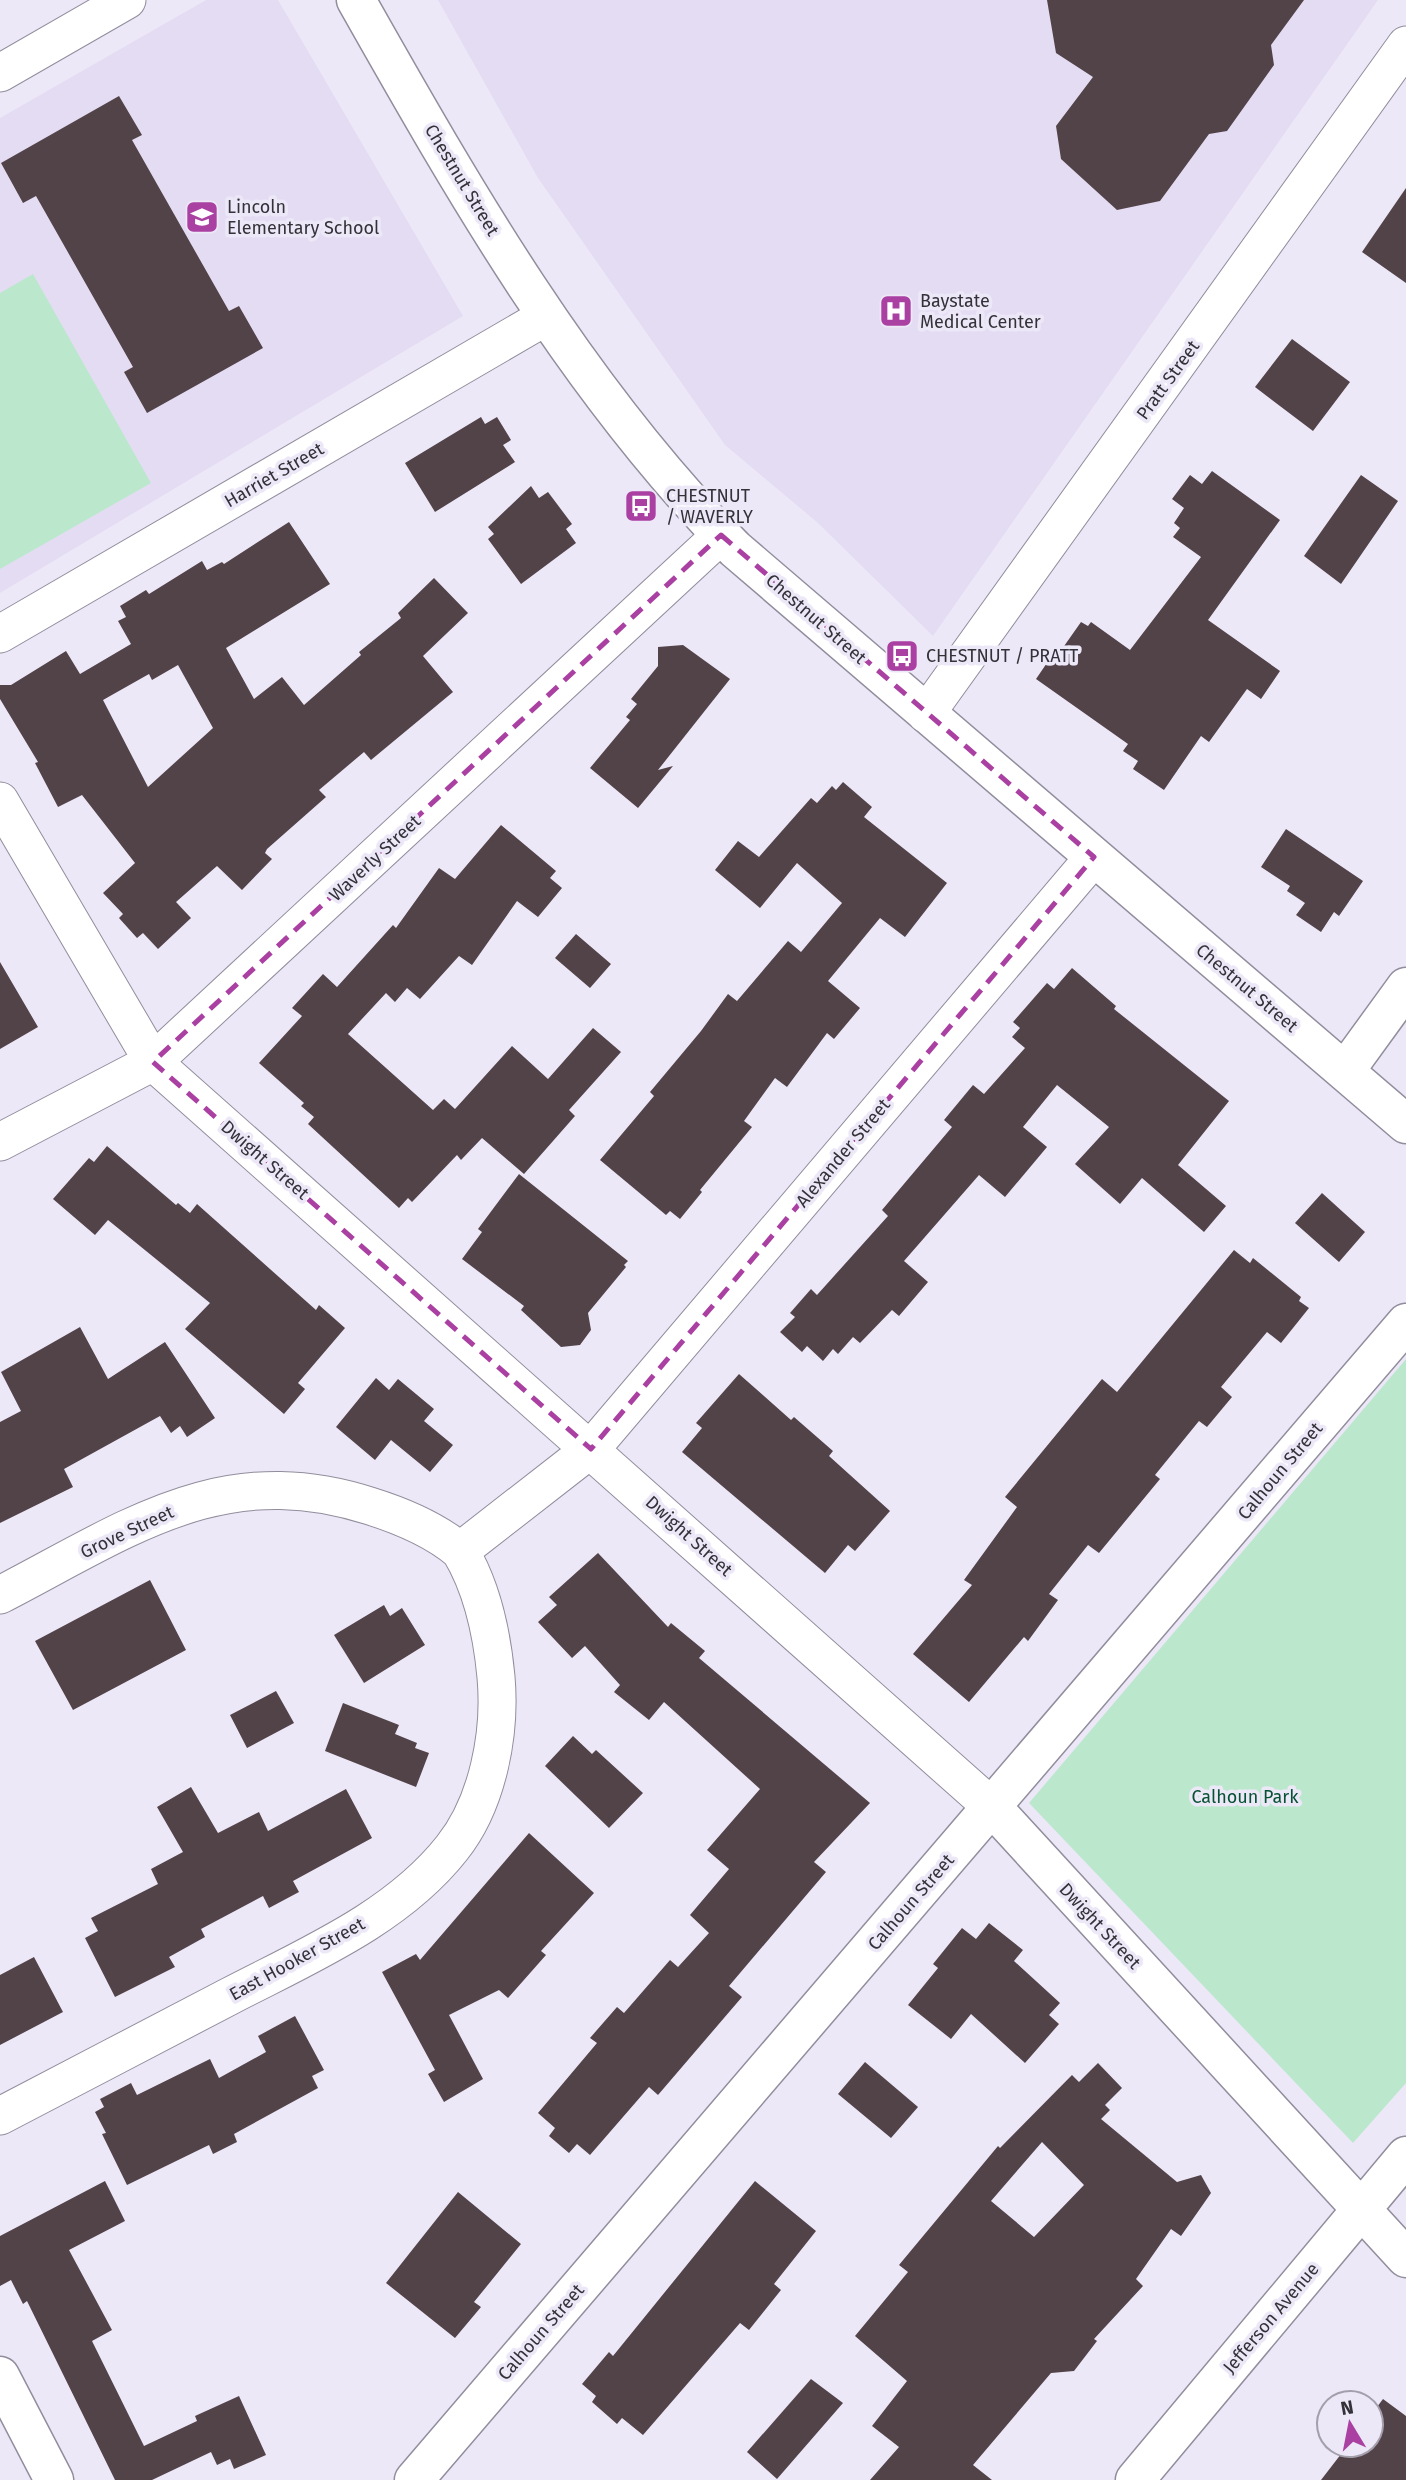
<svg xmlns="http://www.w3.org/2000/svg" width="1406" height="2480" font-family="'Fira Sans',sans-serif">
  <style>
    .built { fill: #e4dcf3 }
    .green { fill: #bbe8cd }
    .building { fill: #524348; fill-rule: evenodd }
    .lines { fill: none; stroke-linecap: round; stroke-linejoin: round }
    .street-casing { stroke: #928d9c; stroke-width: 39 }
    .secondary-casing { stroke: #928d9c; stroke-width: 41 }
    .street { stroke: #fff; stroke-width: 37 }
    .secondary { stroke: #fff; stroke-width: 38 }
    .marked { fill: none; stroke: #aa40a2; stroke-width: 5; stroke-dasharray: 14 9; stroke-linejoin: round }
    .labels { text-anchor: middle; stroke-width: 7; stroke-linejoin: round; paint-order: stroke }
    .street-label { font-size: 18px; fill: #343238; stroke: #ede8f8 }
    .poi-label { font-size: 18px; fill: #343238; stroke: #ede8f8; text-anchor: start }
    .park-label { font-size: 18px; fill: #065233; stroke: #ede8f8 }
  </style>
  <rect width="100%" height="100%" fill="#ede8f8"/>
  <!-- built -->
  <path class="built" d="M206,0H278L463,316L0,593V118Z
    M438,0H1378L933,636L818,523L725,445L538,178Z"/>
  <!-- green -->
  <path class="green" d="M33,274L151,483L0,569V293Z
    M1406,1359V2083L1353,2143L1029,1803Z"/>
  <!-- building -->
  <path class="building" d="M1047,0H1304L1271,45L1274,65L1227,131L1209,134L1160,201L1117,210L1061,159L1056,126L1093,77L1056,53Z
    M119,96L142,135L132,140L229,311L239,306L263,348L147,413L124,372L133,367L36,196L23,203L1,163Z
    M1406,188V283L1362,252Z
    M1292,339L1350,382L1313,431L1255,387Z
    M481,417L485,424L497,417L511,440L503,445L515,462L435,512L405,463Z
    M1212,471L1280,520L1208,620L1280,671L1261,699L1247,689L1209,742L1201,736L1164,790L1133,769L1138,761L1123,751L1128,744L1036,679L1051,657L1055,659L1081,622L1088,626L1091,622L1130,650L1201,557L1173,537L1180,528L1174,523L1184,508L1172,499L1190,475L1202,484Z
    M1361,475L1398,501L1341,584L1304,556Z
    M531,486L539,498L548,492L572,524L566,529L576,543L521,584L488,539L494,534L488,527Z
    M289,522L330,584L226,648L254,699L282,677L304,705L361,655L359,652L401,618L398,613L434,578L468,613L423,656L453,692L371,760L364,752L319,790L326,797L267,849L265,853L272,859L242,890L217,866L176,902L191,918L158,949L143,933L137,938L119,918L123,914L103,893L135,863L82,795L58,807L35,763L38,762L0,699V685H11L66,651L80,674L131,644L118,621L126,617L120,606L146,590L149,594L202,561L207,570L222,562L224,564ZM178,665L213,728L148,787L103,700L149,674L152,680Z
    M683,645L730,679L658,770L673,766L638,808L590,768L630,720L626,717L637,704L631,699L658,666V647Z
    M843,782L872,807L864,817L947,883L905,937L880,918L828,981L860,1008L834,1039L827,1033L787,1087L775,1078L744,1121L752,1127L700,1190L702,1192L680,1219L670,1211L666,1215L600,1160L654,1096L650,1092L701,1031L728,994L737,1001L788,941L801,952L842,903L797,863L760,908L715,870L738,841L759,857L811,798L817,803L832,786L836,790Z
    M501,825L556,871L550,878L562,888L538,917L517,901L472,965L459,956L420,999L407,988L395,1002L386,993L348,1034L433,1110L444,1099L455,1109L512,1046L548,1079L593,1028L621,1052L569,1110L575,1116L524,1174L482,1138L461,1160L457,1155L412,1202L408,1198L399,1208L308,1124L314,1117L301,1106L304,1103L259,1063L302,1016L292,1008L323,974L337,987L393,925L396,928L439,868L455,879Z
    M1286,829L1363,881L1339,916L1334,912L1321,932L1296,915L1305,903L1287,891L1290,886L1261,867Z
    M576,934L611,964L590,988L555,958Z
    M0,962L38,1027L0,1049Z
    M1072,968L1116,1006L1114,1009L1229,1101L1178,1165L1226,1206L1204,1232L1142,1178L1120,1204L1075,1164L1109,1127L1057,1085L1023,1127L1047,1147L1005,1197L979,1175L904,1261L928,1282L899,1316L892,1310L860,1343L853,1337L838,1354L833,1349L823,1361L807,1346L802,1352L780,1332L795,1317L790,1313L811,1289L817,1295L888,1216L882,1210L952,1127L944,1120L973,1085L984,1094L1025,1048L1012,1037L1020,1028L1013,1022L1047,983L1054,989Z
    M107,1146L176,1205L178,1203L190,1213L197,1204L316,1310L319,1305L345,1328L298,1383L305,1389L284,1414L185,1329L210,1303L108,1220L95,1235L53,1199L89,1158L94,1162Z
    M519,1174L628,1261L624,1265L626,1267L588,1313L591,1330L580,1345L561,1347L521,1310L524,1306L462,1259L482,1232L478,1229Z
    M1322,1193L1365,1232L1339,1262L1295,1223Z
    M1234,1250L1250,1263L1253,1258L1301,1297L1299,1301L1309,1308L1281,1343L1267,1332L1221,1387L1232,1397L1207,1427L1199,1421L1155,1475L1160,1479L1099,1553L1088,1545L1049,1594L1058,1600L1028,1641L1024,1637L969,1702L913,1654L972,1585L964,1580L1017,1507L1005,1497L1102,1379L1117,1392Z
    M80,1327L108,1379L165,1342L215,1418L187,1437L180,1426L171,1433L160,1416L64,1469L73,1487L0,1523V1422L21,1411L1,1372Z
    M739,1374L791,1420L794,1417L833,1451L829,1456L890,1511L855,1551L848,1545L825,1573L682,1452L702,1428L696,1423Z
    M376,1378L389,1390L398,1379L434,1409L424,1421L453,1445L430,1472L391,1440L375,1460L336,1427Z
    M598,1553L668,1627L671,1623L705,1651L699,1658L870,1803L814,1862L826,1872L729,1986L742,1997L658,2095L649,2087L590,2155L577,2144L569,2153L549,2136L555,2128L538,2113L597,2043L590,2038L617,2007L624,2013L670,1960L678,1967L709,1933L690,1915L729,1869L707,1850L760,1789L664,1702L649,1720L614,1692L620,1685L585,1646L572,1658L538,1622L557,1605L549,1597Z
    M150,1580L186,1650L73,1710L35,1641Z
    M384,1605L390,1616L402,1608L425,1645L364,1683L334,1635Z
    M276,1691L294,1723L247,1748L230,1715Z
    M343,1703L399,1725L395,1734L417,1743L415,1748L429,1753L416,1787L325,1751Z
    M573,1736L592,1754L596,1750L643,1793L609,1828L545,1766Z
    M191,1787L218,1833L259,1812L268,1831L346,1789L372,1838L293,1881L299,1892L269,1908L263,1896L201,1929L205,1937L169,1957L175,1967L115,1997L85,1938L98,1931L91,1918L158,1884L151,1869L183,1852L157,1807Z
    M529,1833L594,1893L541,1951L546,1955L508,1998L499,1990L449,2015L483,2079L444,2102L428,2074L435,2070L382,1972L416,1954L420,1960Z
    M989,1923L1023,1950L1014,1961L1060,2003L1049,2015L1059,2024L1025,2063L971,2014L951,2039L908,2005L938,1968L933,1964L962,1928L976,1939Z
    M34,1957L63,2012L0,2045V1975Z
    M295,2016L324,2070L312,2076L318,2088L234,2134L237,2142L213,2154L209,2145L127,2185L102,2134L106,2133L95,2112L104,2107L100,2099L131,2083L137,2095L210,2059L219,2078L266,2052L258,2036Z
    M865,2062L918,2107L891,2138L838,2094Z
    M1098,2063L1122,2088L1105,2105L1110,2110L1101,2119L1177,2182L1201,2175L1211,2193L1181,2236L1171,2229L1136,2279L1143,2286L1094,2339L1097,2341L1074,2371L1051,2373L973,2465L992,2480H870L899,2447L872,2426L907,2381L855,2336L908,2272L899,2265L998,2146L1000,2148L1072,2075L1079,2082ZM1042,2142L1084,2185L1034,2237L991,2201Z
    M105,2181L125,2221L69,2250L112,2330L92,2341L144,2446L197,2421L195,2416L239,2396L266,2455L234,2469L230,2459L217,2465L211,2452L152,2480H115L27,2301L23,2304L11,2280L0,2286V2236Z
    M755,2181L816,2231L774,2284L781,2290L749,2330L740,2323L643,2435L622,2418L617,2424L592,2402L596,2396L582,2384L609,2352L613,2356Z
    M458,2192L521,2244L474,2302L481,2307L455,2338L386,2283Z
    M811,2379L843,2403L777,2479L747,2452Z
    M1383,2399L1406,2416V2480H1321L1348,2445H1371V2415Z"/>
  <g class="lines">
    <defs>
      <path id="street" d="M0,73L127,0
        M0,634L547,316
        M926,714L1406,45
        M0,801L153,1062L993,1808
        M0,1142L153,1062L721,535
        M0,1595C126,1530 222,1458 370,1506C402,1516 435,1530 460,1551L591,1449L1094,857
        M0,2116C77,2076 153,2036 230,1996C307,1956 397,1918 452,1848C488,1803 501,1733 496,1677C492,1634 483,1589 460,1551"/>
      <path id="secondary" d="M356,0C465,193 578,390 735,549L1406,1124
        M1345,1071L1406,987
        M993,1808L1406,2258
        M0,2376L54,2480
        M414,2480L1406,1323
        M1135,2480L1406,2156"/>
    </defs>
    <!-- street casing -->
    <use href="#street" class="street-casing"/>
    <!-- secondary casing -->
    <use href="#secondary" class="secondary-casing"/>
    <!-- street -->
    <use href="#street" class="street"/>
    <!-- secondary -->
    <use href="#secondary" class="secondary"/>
  </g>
  <!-- marked area -->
  <path class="marked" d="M721,535L1094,857L591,1449L153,1062Z"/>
  <!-- icons -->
  <defs>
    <symbol id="school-square" viewBox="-11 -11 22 22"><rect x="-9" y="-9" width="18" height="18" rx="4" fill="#aa40a2" stroke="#ede8f8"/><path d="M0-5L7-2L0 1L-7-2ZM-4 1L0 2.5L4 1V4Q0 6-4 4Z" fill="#fff"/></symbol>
    <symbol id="hospital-square" viewBox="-11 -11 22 22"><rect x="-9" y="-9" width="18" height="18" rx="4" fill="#aa40a2" stroke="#ede8f8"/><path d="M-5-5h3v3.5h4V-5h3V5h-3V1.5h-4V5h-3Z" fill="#fff"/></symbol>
    <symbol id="bus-square" viewBox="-11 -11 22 22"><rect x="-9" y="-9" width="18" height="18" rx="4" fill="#aa40a2" stroke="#ede8f8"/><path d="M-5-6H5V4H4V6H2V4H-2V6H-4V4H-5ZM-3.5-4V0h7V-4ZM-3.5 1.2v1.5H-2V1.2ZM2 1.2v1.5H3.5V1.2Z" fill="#fff"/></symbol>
  </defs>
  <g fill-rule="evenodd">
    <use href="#school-square" x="183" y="198" width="38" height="38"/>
    <use href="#hospital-square" x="877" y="292" width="38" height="38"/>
    <use href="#bus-square" x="622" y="487" width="38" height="38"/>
    <use href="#bus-square" x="883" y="637" width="38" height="38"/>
  </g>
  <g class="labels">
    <!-- street labels -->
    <g class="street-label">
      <text transform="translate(462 180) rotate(59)" y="6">Chestnut Street</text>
      <text transform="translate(1168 380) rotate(-54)" y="6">Pratt Street</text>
      <text transform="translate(274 475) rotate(-30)" y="6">Harriet Street</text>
      <text transform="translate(816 619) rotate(41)" y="6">Chestnut Street</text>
      <text transform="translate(375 858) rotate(-43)" y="6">Waverly Street</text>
      <text transform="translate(1247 988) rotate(40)" y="6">Chestnut Street</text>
      <text transform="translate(843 1153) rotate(-50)" y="6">Alexander Street</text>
      <text transform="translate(265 1160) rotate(41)" y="6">Dwight Street</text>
      <text transform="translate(1280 1471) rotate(-50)" y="6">Calhoun Street</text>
      <text transform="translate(127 1532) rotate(-25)" y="6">Grove Street</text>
      <text transform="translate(689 1536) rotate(42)" y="6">Dwight Street</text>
      <text transform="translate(911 1902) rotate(-49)" y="6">Calhoun Street</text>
      <text transform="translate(1100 1926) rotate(47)" y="6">Dwight Street</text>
      <text transform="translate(297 1959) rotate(-29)" y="6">East Hooker Street</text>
      <text transform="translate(1271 2318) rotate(-50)" y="6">Jefferson Avenue</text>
      <text transform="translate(541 2332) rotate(-49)" y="6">Calhoun Street</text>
    </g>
    <!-- poi labels -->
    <g class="poi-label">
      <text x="227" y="213">Lincoln<tspan x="227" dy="21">Elementary School</tspan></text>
      <text x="920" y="307">Baystate<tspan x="920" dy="21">Medical Center</tspan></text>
      <text x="666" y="502">CHESTNUT<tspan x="666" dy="21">/ WAVERLY</tspan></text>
      <text x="926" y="662">CHESTNUT / PRATT</text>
    </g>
    <!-- park labels -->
    <g class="park-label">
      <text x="1245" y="1803">Calhoun Park</text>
    </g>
  </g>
  <!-- north arrow -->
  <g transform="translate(1350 2424) rotate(350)"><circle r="33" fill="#ede8f8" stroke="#a39fab" stroke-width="2"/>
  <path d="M0-5L12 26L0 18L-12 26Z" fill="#aa40a2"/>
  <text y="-10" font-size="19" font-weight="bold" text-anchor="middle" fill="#343238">N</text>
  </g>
</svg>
